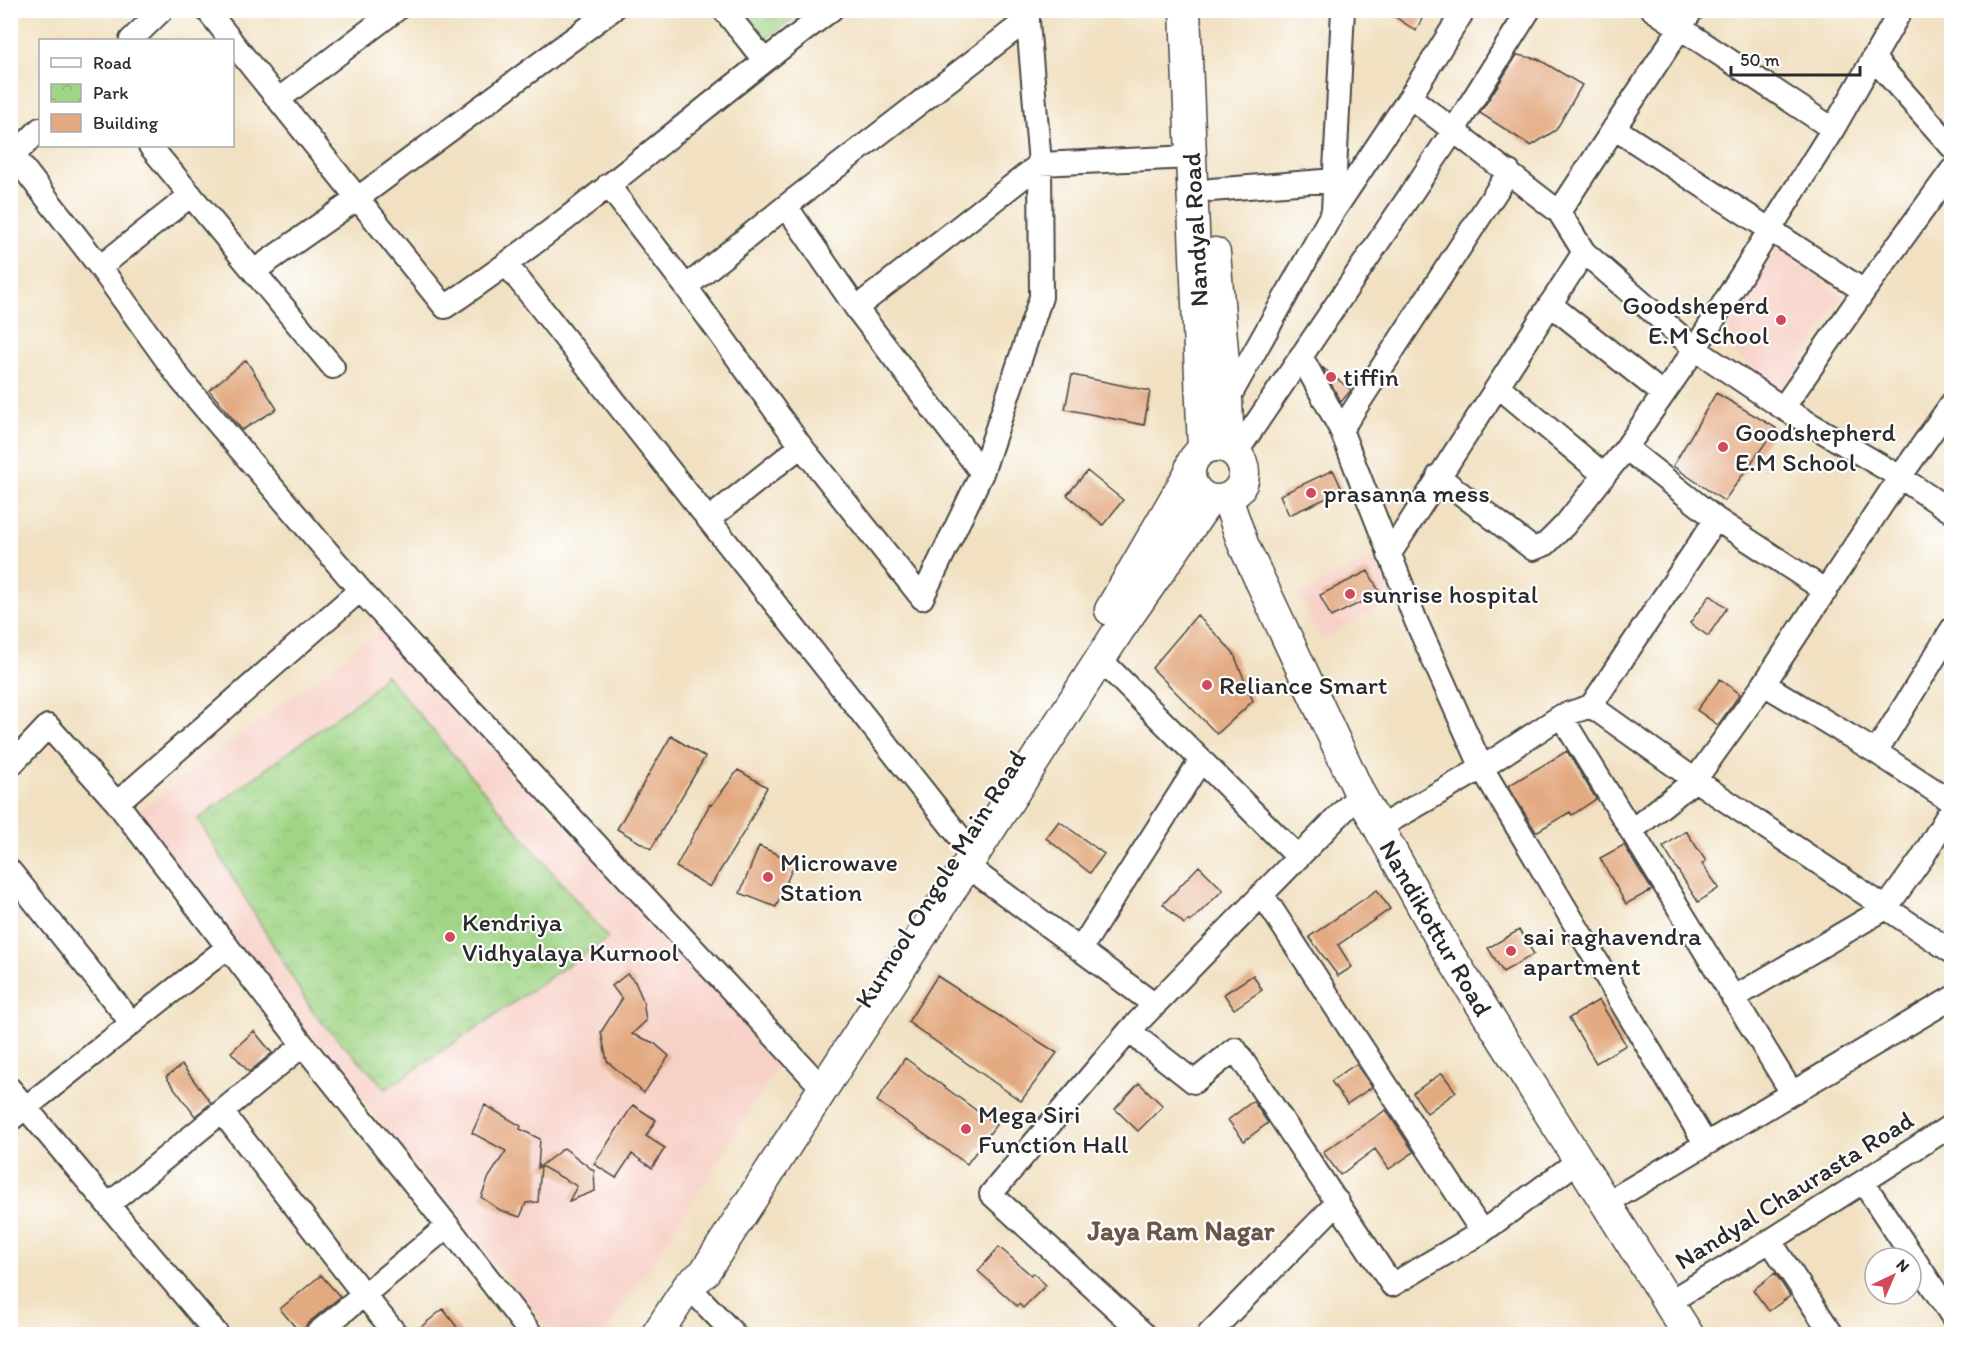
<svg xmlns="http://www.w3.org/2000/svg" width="1962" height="1345" font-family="Itim,sans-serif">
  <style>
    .built { fill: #f7d1c7 }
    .park { fill: url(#park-crowns); stroke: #668058; stroke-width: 1.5 }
    .building { fill: #e3a980 }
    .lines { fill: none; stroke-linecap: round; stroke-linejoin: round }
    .minor-casing { stroke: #494642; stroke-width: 26 }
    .major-casing { stroke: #494642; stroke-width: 33 }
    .minor { stroke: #fff; stroke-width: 22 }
    .major { stroke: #fff; stroke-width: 30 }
    .poi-dot { fill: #d1495b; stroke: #fff; stroke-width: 2 }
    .labels { text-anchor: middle; stroke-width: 4.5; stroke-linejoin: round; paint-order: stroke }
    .street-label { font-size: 26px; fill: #2b2b2b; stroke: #fff }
    .poi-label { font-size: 26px; fill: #2b2b2b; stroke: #fff; text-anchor: start }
    .neighbourhood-label { font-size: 27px; font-weight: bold; fill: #6b5749; stroke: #fff }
  </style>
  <defs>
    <pattern id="park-crowns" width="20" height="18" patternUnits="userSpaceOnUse" patternTransform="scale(1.5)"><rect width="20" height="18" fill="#a0d586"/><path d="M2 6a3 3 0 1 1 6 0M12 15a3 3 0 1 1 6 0" fill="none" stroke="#8ab774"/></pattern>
  </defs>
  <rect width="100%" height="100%" fill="#fff"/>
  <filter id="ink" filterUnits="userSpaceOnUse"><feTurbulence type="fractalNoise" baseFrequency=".0167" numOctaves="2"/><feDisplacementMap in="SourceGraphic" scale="12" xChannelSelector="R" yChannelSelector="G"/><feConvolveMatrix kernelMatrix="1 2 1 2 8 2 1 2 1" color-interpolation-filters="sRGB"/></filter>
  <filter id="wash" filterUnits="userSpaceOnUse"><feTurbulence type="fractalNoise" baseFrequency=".008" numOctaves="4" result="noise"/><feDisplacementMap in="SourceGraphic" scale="24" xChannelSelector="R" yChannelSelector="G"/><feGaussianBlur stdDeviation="1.35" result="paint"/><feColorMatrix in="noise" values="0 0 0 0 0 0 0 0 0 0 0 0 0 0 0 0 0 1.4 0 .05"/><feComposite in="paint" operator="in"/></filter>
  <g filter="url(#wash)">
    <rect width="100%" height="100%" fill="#f1e1c2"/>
    <!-- built -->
    <path class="built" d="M1777,247L1842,296L1784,390L1722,344Z
      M1375,556L1390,600L1322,640L1298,595Z
      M382,629L781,1060L701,1189L605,1334H552L133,815Z"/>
    <!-- park -->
    <path class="park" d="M737,11H803L761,42Z
      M385,674L608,938L386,1089L314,1014L198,819L370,692Z"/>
    <g id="blocks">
      <!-- building -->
      <path class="building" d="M1385,10H1426L1416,31Z
        M1517,55L1538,59L1582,85L1556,130L1531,146L1480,113Z
        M246,360L277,409L242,430L209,390Z
        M1322,367L1351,390L1341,402Z
        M1072,375L1150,391L1144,425L1065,409Z
        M1716,393L1776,428L1724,501L1673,466Z
        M1333,470L1343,491L1289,515L1280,495Z
        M1087,471L1123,500L1103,525L1067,495Z
        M1368,571L1380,593L1331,617L1320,595Z
        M1710,595L1727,608L1708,636L1690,623Z
        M1197,615L1233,652L1253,701L1217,734L1152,668Z
        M1720,679L1740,694L1718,725L1697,710Z
        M671,736L705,757L651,849L617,829Z
        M1567,751L1596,799L1572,815L1570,812L1536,832L1508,786Z
        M738,770L767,787L747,827L710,887L676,867L710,804L712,805Z
        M1059,821L1104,854L1090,873L1046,838Z
        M1686,831L1706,861L1702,864L1719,888L1698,902L1663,847Z
        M1624,845L1652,890L1626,904L1600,858Z
        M759,846L795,862L776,907L740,893Z
        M1199,866L1223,890L1190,922L1188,920L1184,924L1163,904Z
        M1377,890L1390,909L1338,945L1352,967L1338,976L1309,937Z
        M1519,930L1534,954L1503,972L1488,948Z
        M627,974L635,982L643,1000L646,1021L632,1034L654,1043L669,1056L644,1093L607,1061L601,1032L622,999L612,986Z
        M1253,975L1262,990L1234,1009L1224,994Z
        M937,976L1057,1053L1021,1101L908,1022Z
        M1599,1000L1626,1045L1596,1063L1569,1018Z
        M254,1031L272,1053L249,1072L231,1052Z
        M905,1058L996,1125L967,1164L877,1101Z
        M1356,1064L1372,1087L1347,1104L1331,1081Z
        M182,1065L211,1103L195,1116L166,1077Z
        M1442,1073L1456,1092L1427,1113L1413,1093Z
        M1139,1083L1163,1106L1138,1131L1115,1109Z
        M1253,1101L1268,1123L1244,1141L1228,1120Z
        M485,1105L521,1126L520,1129L540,1139L538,1168L564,1148L594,1171L595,1191L569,1201L577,1186L541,1166L538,1202L526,1203L520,1217L500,1210L481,1197L489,1177L506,1151L472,1133Z
        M633,1105L656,1120L646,1136L665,1148L652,1168L632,1154L616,1178L594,1164Z
        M1386,1110L1414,1152L1389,1169L1375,1149L1340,1175L1323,1152Z
        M999,1247L1031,1275L1033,1273L1046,1285L1023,1308L1019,1304L1017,1306L978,1271Z
        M1775,1273L1790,1296L1769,1311L1753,1290Z
        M321,1275L340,1297L307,1324L302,1335L280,1309Z
        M443,1309L463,1335H411Z"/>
    </g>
  </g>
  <g filter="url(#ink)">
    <use href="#blocks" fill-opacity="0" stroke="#494642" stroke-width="1.5"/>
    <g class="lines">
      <defs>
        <path id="minor" d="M207,10L231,40
          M724,10L764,60
          M1653,10L1833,129
          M131,40L162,10
          M232,42L445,307C580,216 701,107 831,10
          M1873,58L1952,147
          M1410,97L1559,212L1584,252L1695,349L1783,408L1900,477L1952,512
          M279,99L396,10
          M1614,128L1864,291
          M150,146L333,367
          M14,156L100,267L181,380L360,590
          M10,159L40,129
          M608,185L686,287L801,446L922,598L982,473L1041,297L1040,164L1027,10
          M1211,190L1335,180
          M786,206L856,308
          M1333,211L1343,10
          M1559,212L1692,10
          M507,265L963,841
          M100,267L191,195
          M254,271L358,198L612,10
          M686,287L786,206L1028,19
          M1550,304L1663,394
          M1301,356L1341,430L1416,621L1482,768L1705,1143
          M1498,386L1604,475
          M1227,401L1333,212L1410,97L1464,10
          M1783,408L1864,291L1952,170
          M1341,430L1509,172
          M1236,453L1454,130L1529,10
          M982,473L856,308L1040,164L1191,157
          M1438,476L1533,549L1546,544L1565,525L1626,448
          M709,519L801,446
          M1389,555L1584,252
          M1826,591L1716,519L1626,448L1695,349L1833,129L1901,10
          M1100,659L1298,857
          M1764,684L1876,752L1952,802
          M1591,706L1695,780L1952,952
          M1561,716L1792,1093
          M1876,752L1952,629
          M10,766L48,726L117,803L303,1045L448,1226L531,1334
          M117,803L360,590L814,1079
          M1378,828L1482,768L1561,716L1591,706L1716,519
          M1631,831L1695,780L1764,684L1900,477L1952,403
          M967,866L1155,1005
          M10,871L131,1022
          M1262,894L1482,1232
          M1080,950L1201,760
          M1733,998L1886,908L1922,858L1952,808
          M1129,1031L1194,1082L1235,1049L1392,1285L1482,1232L1578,1161
          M10,1089L217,1334
          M222,1112L364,1295L396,1334
          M10,1120L228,947
          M1863,1182L1952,1316
          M1605,1204L1952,998
          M108,1205L303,1045
          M1770,1241L1832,1334
          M688,1286L734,1334
          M1667,1303L1770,1241L1952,1125
          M316,1334L448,1226
          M1144,1334L991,1194L1129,1031L1360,794
          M1209,1334L1338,1202"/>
        <path id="major" d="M1185,10L1203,450
          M1215,253L1227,401L1229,448
          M1190 473a27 27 0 1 1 54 0a27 27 0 1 1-54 0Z
          M1227,498L1243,544L1360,794L1446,949L1688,1334
          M1110,610L1190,472
          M657,1334L688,1286L704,1273L1119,630L1210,499"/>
      </defs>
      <!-- minor casing -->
      <use href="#minor" class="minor-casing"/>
      <!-- major casing -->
      <use href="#major" class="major-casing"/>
      <!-- minor -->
      <use href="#minor" class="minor"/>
      <!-- major -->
      <use href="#major" class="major"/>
    </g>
  </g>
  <!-- markers -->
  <g class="poi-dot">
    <circle cx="1781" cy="320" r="6"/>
    <circle cx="1331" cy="377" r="6"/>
    <circle cx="1723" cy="447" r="6"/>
    <circle cx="1311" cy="493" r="6"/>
    <circle cx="1350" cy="594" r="6"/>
    <circle cx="1207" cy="685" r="6"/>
    <circle cx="768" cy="877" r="6"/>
    <circle cx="450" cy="937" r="6"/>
    <circle cx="1511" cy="951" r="6"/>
    <circle cx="966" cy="1129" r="6"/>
  </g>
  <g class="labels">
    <!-- street labels -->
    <g class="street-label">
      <text transform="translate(1195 230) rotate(-93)" y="9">Nandyal Road</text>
      <text transform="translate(940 879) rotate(-58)" y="9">Kurnool Ongole Main Road</text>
      <text transform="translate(1436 928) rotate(60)" y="9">Nandikottur Road</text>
      <text transform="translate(1794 1190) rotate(-32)" y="9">Nandyal Chaurasta Road</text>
    </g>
    <!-- poi labels -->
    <g class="poi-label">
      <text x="1769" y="314" text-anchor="end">Goodsheperd<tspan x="1769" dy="30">E.M School</tspan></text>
      <text x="1343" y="386">tiffin</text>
      <text x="1735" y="441">Goodshepherd<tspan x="1735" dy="30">E.M School</tspan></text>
      <text x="1323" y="502">prasanna mess</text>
      <text x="1362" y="603">sunrise hospital</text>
      <text x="1219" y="694">Reliance Smart</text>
      <text x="780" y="871">Microwave<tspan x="780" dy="30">Station</tspan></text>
      <text x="462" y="931">Kendriya<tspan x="462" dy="30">Vidhyalaya Kurnool</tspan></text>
      <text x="1523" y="945">sai raghavendra<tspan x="1523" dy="30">apartment</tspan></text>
      <text x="978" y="1123">Mega Siri<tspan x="978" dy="30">Function Hall</tspan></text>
    </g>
    <!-- neighbourhood labels -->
    <g class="neighbourhood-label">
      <text x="1181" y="1240">Jaya Ram Nagar</text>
    </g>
  </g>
  <!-- margin -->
  <rect width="1962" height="1345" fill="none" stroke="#fff" stroke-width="36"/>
  <!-- legend -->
  <rect x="39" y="39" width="195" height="108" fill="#ffffff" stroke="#aaaaaa" stroke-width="1.5"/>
  <rect x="51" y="58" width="30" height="9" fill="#ffffff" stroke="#aaaaaa" stroke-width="1.5"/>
  <text x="93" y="69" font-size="18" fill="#2b2b2b">Road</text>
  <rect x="51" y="84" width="30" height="18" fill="url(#park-crowns)" stroke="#aaaaaa" stroke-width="1.5"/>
  <text x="93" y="99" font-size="18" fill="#2b2b2b">Park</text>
  <rect x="51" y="114" width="30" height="18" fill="#e3a980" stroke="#aaaaaa" stroke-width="1.5"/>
  <text x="93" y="129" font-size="18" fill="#2b2b2b">Building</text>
  <!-- north arrow -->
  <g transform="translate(1893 1276) rotate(44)"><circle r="28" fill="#ffffff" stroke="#aaaaaa" stroke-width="1.5"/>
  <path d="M0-4.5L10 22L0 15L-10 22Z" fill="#d1495b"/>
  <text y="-9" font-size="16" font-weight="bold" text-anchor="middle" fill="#2b2b2b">N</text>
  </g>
  <!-- scale -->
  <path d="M1731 66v9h129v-9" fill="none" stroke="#2b2b2b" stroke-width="3"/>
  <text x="1740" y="66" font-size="18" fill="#2b2b2b" stroke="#ffffff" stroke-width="4.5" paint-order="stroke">50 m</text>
</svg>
